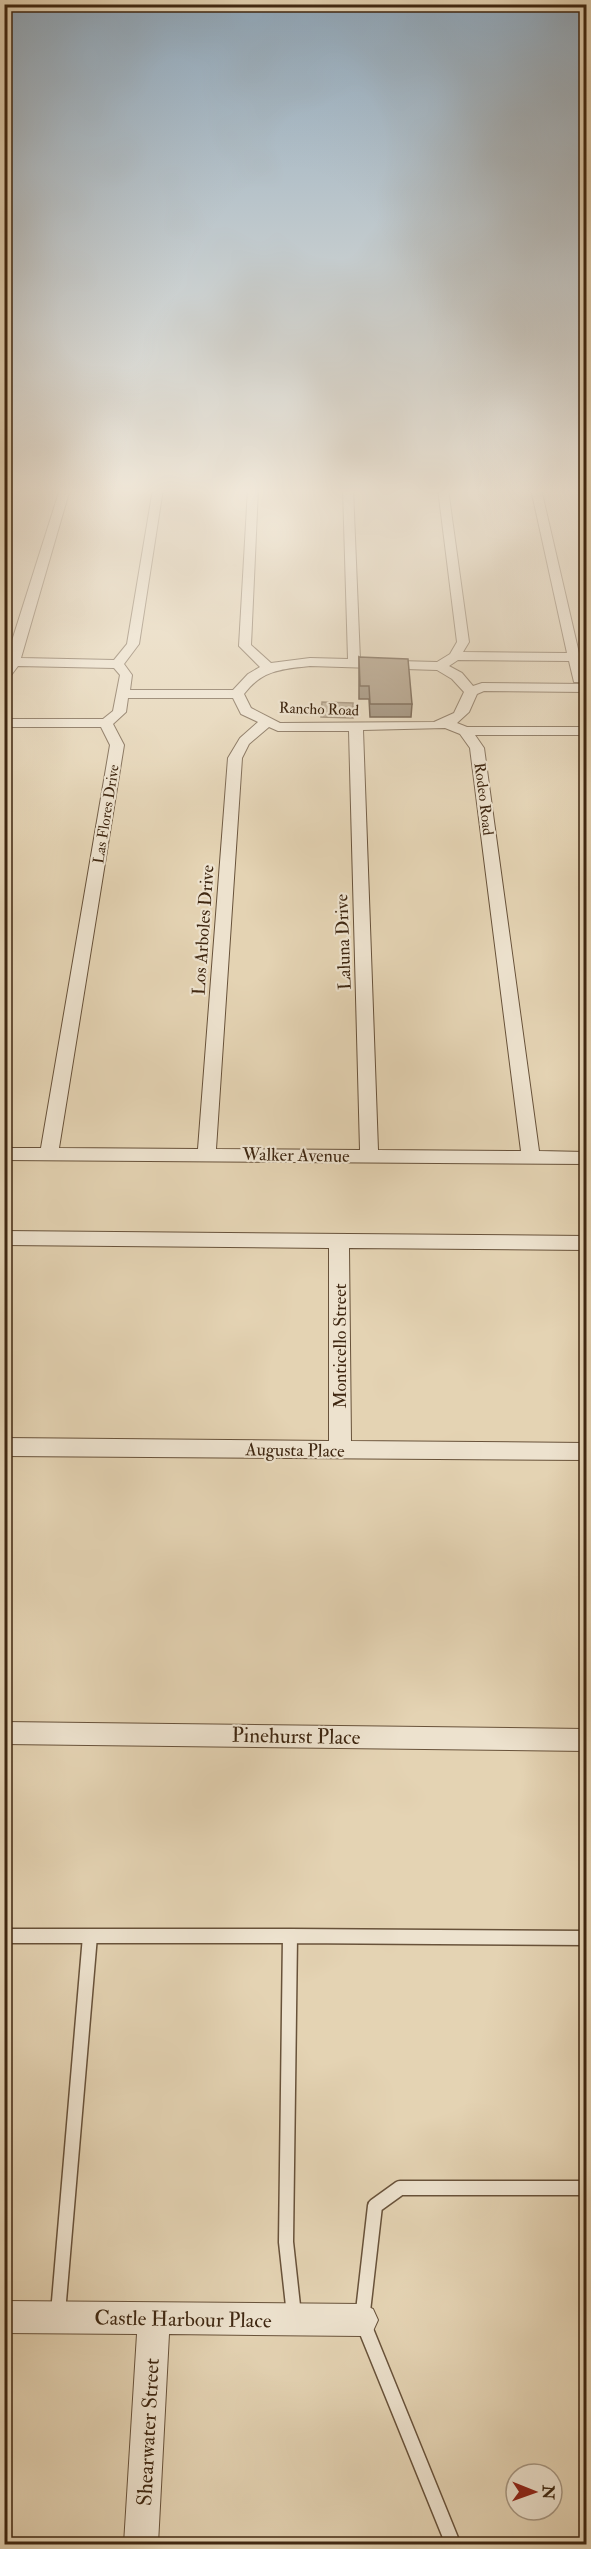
<svg xmlns="http://www.w3.org/2000/svg" width="591" height="2549" font-family="'IM FELL Double Pica',serif">
  <style>
    .water { fill: #ac997c; stroke: #806b51; stroke-width: 1.5 }
    .lines { fill: none; stroke-linecap: round; stroke-linejoin: round }
    .service-casing { stroke: #68523a; stroke-width: 17 }
    .minor-casing { stroke: #68523a; stroke-width: 2 }
    .service { stroke: #ede2ce; stroke-width: 14 }
    .minor { fill: #ede2ce; fill-rule: evenodd }
    .wall { fill: #806e57; stroke: #3f2711; stroke-width: 1.5 }
    .building { fill: #958065; stroke: #3f2711; stroke-width: 1.5 }
    .labels { text-anchor: middle; stroke-width: 4.5; stroke-linejoin: round; paint-order: stroke }
    .far-street-label { font-size: 15px; fill: #3f2711; stroke: #ede2ce }
    .street-label { font-size: 18px; fill: #3f2711; stroke: #ede2ce }
    .near-street-label { font-size: 21px; fill: #3f2711; stroke: #ede2ce }
  </style>
  <rect width="100%" height="100%" fill="#e4d3b3"/>
  <filter id="stains"><feTurbulence type="fractalNoise" baseFrequency=".00333" numOctaves="4"/><feColorMatrix values="0 0 0 0 .2 0 0 0 0 .09 0 0 0 0 .02 0 0 0 .5 -.17"/></filter>
  <radialGradient id="worn" r=".72"><stop offset=".6" stop-color="#630" stop-opacity="0"/><stop offset="1" stop-color="#630" stop-opacity=".3"/></radialGradient>
  <!-- water -->
  <path class="water" d="M322,702L353,703V718L321,717Z"/>
  <g class="lines">
    <defs>
      <path id="service" d="M4,1936H290
        M58,2313L90,1936
        M294,2315L286,2242L290,1936L586,1938
        M453,2544L362,2320L375,2206L400,2188H586"/>
      <path id="minor" d="M60,489H70L21,658L114,660L127,644L153,489H163L139,644L124,664L132,675L130,690H233L248,674L260,667L239,646L248,489H258L251,645L271,663L310,658L348,659L343,489H353L360,660L437,662L450,654L457,642L438,489H448L469,642L463,652L567,653L531,489H541L585,679L584,682H574L569,661L458,660L449,666L462,673L473,686L482,683L586,684V692L484,691L477,694L469,712L457,723L467,727H586V735H475L484,748L539,1151L586,1152V1164L4,1160V1148H41L110,745L101,727H4V719H103L113,711L120,675L114,668L18,666L9,678L4,679V666ZM310,666L437,670L452,679L464,692L454,713L434,722L280,723L251,708L244,694C262,670 282,669 310,666ZM128,698H233L241,714L258,722L240,738L228,758L198,1149L59,1148L124,745L113,724L126,712ZM269,727L278,731H349L360,1150L216,1149L242,758L249,744ZM445,728L460,734L470,748L521,1151L378,1150L363,730Z
        M4,1231L586,1236V1250L349,1248L351,1441L586,1443V1460L4,1456V1438L329,1441V1248L4,1245Z
        M4,1722L586,1729V1751L4,1744Z
        M4,2301L362,2304L373,2309L378,2320L373,2331L362,2336L169,2334L158,2544H124L137,2334L4,2333Z"/>
    </defs>
    <!-- service casing -->
    <use href="#service" class="service-casing"/>
    <!-- minor casing -->
    <use href="#minor" class="minor-casing"/>
    <!-- service -->
    <use href="#service" class="service"/>
    <!-- minor -->
    <use href="#minor" class="minor"/>
  </g>
  <!-- wall -->
  <path class="wall" d="M359,657L412,704L411,717H370L369,699H359Z"/>
  <!-- building -->
  <path class="building" d="M359,657L408,659L412,704H370L369,686H360Z"/>
  <!-- sky -->
  <linearGradient id="sky" x2="0" y2="1"><stop stop-color="#90a9bd"/><stop offset="0.58" stop-color="#f3ebdd"/><stop offset="1" stop-color="#f3ebdd" stop-opacity="0"/></linearGradient>
  <rect width="591" height="846" fill="url(#sky)"/>
  <g class="labels">
    <!-- far-street labels -->
    <g class="far-street-label">
      <text transform="translate(319 709) rotate(2)" y="5">Rancho Road</text>
      <text transform="translate(484 799) rotate(83)" y="5">Rodeo Road</text>
      <text transform="translate(106 814) rotate(-81)" y="5">Las Flores Drive</text>
    </g>
    <!-- street labels -->
    <g class="street-label">
      <text transform="translate(203 930) rotate(-86)" y="6">Los Arboles Drive</text>
      <text transform="translate(343 942) rotate(-92)" y="6">Laluna Drive</text>
      <text transform="translate(296 1155) rotate(1)" y="6">Walker Avenue</text>
      <text transform="translate(340 1346) rotate(-90)" y="6">Monticello Street</text>
      <text transform="translate(295 1450) rotate(1)" y="6">Augusta Place</text>
    </g>
    <!-- near-street labels -->
    <g class="near-street-label">
      <text transform="translate(296 1736) rotate(1)" y="7">Pinehurst Place</text>
      <text transform="translate(183 2319) rotate(1)" y="7">Castle Harbour Place</text>
      <text transform="translate(148 2432) rotate(-87)" y="7">Shearwater Street</text>
    </g>
  </g>
  <!-- margin -->
  <rect width="591" height="2549" fill="none" stroke="#e4d3b3" stroke-width="24"/>
  <rect x="6" y="6" width="579" height="2537" fill="none" stroke="#3f2711" stroke-width="3"/>
  <rect x="12" y="12" width="567" height="2525" fill="none" stroke="#3f2711" stroke-width="1.5"/>
  <!-- north arrow -->
  <g transform="translate(534 2492) rotate(91)"><circle r="28" fill="#ede2ce" stroke="#a79782" stroke-width="1.5"/>
  <path d="M0-4.5L10 22L0 15L-10 22Z" fill="#8f2418"/>
  <text y="-9" font-size="16" font-weight="bold" text-anchor="middle" fill="#3f2711">N</text>
  </g>
  <rect width="100%" height="100%" filter="url(#stains)"/>
  <rect width="100%" height="100%" fill="url(#worn)"/>
</svg>
